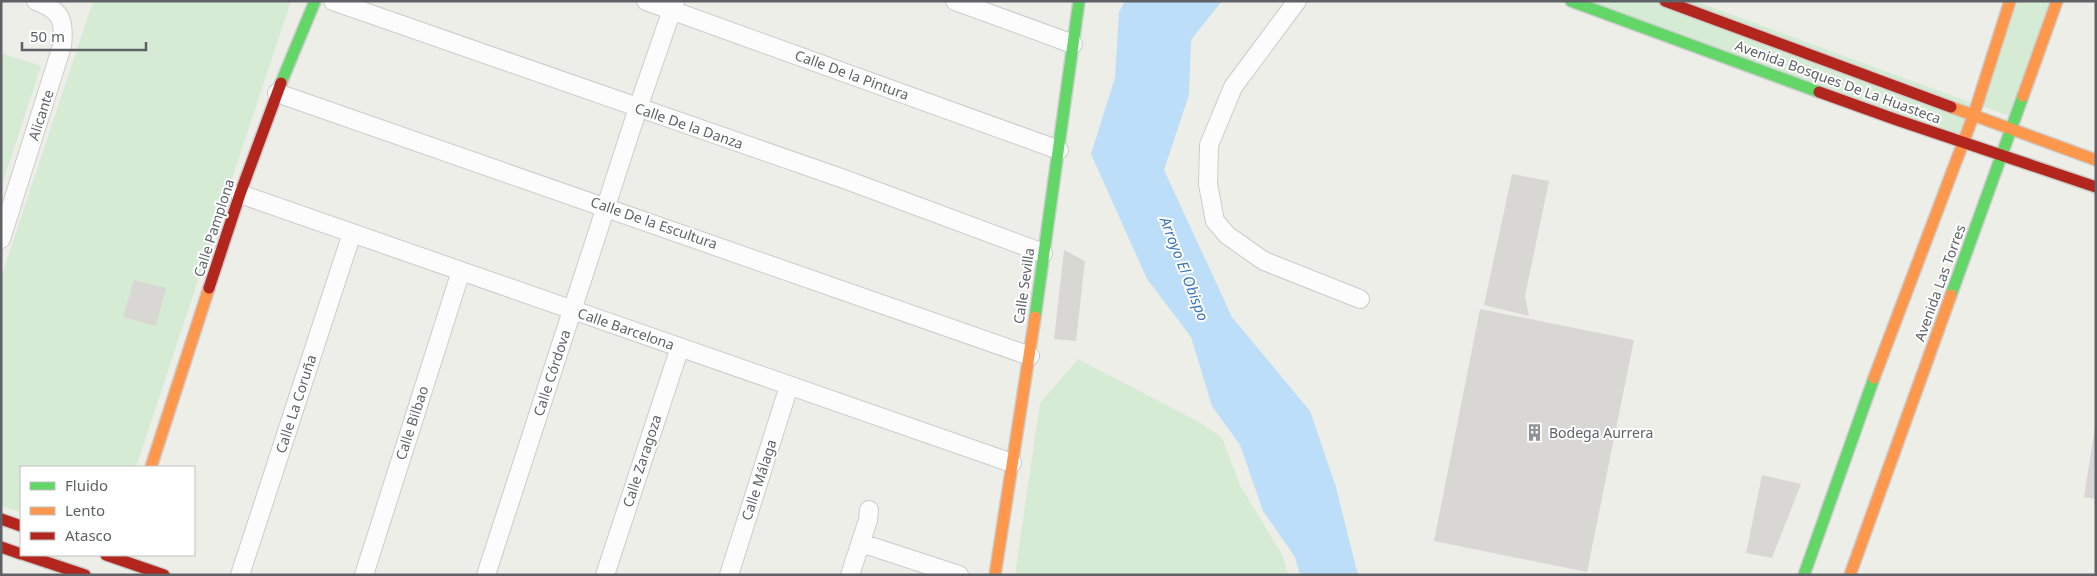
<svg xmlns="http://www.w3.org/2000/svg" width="2097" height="576" font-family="'Noto Sans',sans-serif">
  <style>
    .green { fill: #d6ebd4 }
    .water { fill: #bddef8 }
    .building { fill: #d8d7d4 }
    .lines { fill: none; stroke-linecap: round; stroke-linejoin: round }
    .street-casing { stroke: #cbcbcb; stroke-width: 20 }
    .fast-casing { stroke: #cbcccc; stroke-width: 14 }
    .slow-casing { stroke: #cbcccc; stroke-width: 14 }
    .jam-casing { stroke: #cbcccc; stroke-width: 14 }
    .street { stroke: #fcfcfc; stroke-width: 18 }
    .fast { stroke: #63d668; stroke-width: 11 }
    .slow { stroke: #ff974d; stroke-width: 11 }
    .jam { stroke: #b3261e; stroke-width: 11 }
    .labels { text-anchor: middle; stroke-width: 4; stroke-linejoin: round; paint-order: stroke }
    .street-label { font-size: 14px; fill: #5e6267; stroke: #fff }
    .poi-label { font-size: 14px; fill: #5e6267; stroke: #fff; text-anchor: start }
    .water-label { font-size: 15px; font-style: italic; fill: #3e77b8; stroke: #fff }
  </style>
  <rect width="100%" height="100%" fill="#eeeee9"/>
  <!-- green -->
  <path class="green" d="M93,1H291L136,467H21V512L1,506V277Z
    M1566,1H1695L1975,104L2013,1H2051L2010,116L1976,104L1962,143Z
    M1,53L41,66L1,188Z
    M1078,359L1201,423L1222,438L1241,487L1283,556L1288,575H1015L1040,403Z"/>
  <!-- water -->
  <path class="water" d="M1125,1H1222L1191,40L1189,95L1164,170L1232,317L1310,411L1336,487L1358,575H1300L1295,557L1263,511L1240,445L1212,406L1191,337L1147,279L1091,154L1115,78L1119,12Z"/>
  <!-- building -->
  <path class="building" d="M1512,174L1549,181L1525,296L1529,316L1484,305Z
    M1064,250L1085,261L1076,341L1054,339Z
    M134,280L166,288L156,326L123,317Z
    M1480,309L1634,340L1587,572L1434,541Z
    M2095,427H2096V499L2084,497Z
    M1762,475L1801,484L1772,558L1746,553Z"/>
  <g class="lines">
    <defs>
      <path id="street" d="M333,1L844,179L1043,253
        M646,1L1059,150
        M955,1L1073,44
        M1297,1L1233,87L1209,145L1208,184L1215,221L1227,235L1264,261L1360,299
        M277,93L1030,356
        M240,194L1012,463
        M1,239L62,46C65,20 61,10 36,1
        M861,543L959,575
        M240,575L352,233
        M364,575L461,271
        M486,575L638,108L675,1
        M605,575L680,347
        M729,575L789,386
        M850,575L868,520L869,510"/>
      <path id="fast" d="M1571,1L1819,92
        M281,83L315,1
        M1951,295L2023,96
        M1035,317L1079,1
        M1804,575L1874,378"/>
      <path id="slow" d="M2023,96L2057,1
        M1951,107L2096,160
        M1874,378L1974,114L2010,1
        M151,467L209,288
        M995,575L1035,317
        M1850,575L1951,295"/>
      <path id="jam" d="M1665,1L1951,107
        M1819,92L1897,120L2096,187
        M209,288L240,194L281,83
        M1,519L21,526
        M1,547L21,554
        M25,555L85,575
        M106,555L164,575"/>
    </defs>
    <!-- street casing -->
    <use href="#street" class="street-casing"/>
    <!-- fast casing -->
    <use href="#fast" class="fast-casing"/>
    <!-- slow casing -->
    <use href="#slow" class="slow-casing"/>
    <!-- jam casing -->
    <use href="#jam" class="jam-casing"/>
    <!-- street -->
    <use href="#street" class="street"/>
    <!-- fast -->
    <use href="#fast" class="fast"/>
    <!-- slow -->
    <use href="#slow" class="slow"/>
    <!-- jam -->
    <use href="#jam" class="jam"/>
  </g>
  <!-- icons -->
  <defs>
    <symbol id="building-bare" viewBox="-9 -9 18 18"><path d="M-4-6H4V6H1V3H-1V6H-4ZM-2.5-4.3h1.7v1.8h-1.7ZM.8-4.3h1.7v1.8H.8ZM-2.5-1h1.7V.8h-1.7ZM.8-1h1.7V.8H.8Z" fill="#909394" stroke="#fff" stroke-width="2.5" paint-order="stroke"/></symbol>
  </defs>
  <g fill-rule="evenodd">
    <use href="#building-bare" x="1522" y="420" width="25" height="25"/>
  </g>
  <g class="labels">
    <!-- street labels -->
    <g class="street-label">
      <text transform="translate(852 75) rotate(20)" y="5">Calle De la Pintura</text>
      <text transform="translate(1838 82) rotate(20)" y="5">Avenida Bosques De La Huasteca</text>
      <text transform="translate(41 115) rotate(-72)" y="5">Alicante</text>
      <text transform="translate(689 126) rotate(19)" y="5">Calle De la Danza</text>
      <text transform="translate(654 223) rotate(19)" y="5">Calle De la Escultura</text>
      <text transform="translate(214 228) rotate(-72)" y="5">Calle Pamplona</text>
      <text transform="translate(1940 283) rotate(-70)" y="5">Avenida Las Torres</text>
      <text transform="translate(1024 286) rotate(-82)" y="5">Calle Sevilla</text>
      <text transform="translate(626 329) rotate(19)" y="5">Calle Barcelona</text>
      <text transform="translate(552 373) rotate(-72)" y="5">Calle Córdova</text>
      <text transform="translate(296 404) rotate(-72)" y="5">Calle La Coruña</text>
      <text transform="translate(412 423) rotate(-72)" y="5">Calle Bilbao</text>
      <text transform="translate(642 461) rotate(-72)" y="5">Calle Zaragoza</text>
      <text transform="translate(759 480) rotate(-72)" y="5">Calle Málaga</text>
    </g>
    <!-- poi labels -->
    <g class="poi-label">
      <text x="1549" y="438">Bodega Aurrera</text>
    </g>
    <!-- water labels -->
    <g class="water-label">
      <text transform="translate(1184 269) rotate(69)" y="5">Arroyo El Obispo</text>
    </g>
  </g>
  <!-- border -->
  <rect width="2097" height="576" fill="none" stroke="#5e6267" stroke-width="5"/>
  <!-- legend -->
  <rect x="20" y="466" width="175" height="90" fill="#ffffff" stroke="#bfc0c2"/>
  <rect x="30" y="482" width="25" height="8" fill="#63d668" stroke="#bfc0c2"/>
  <text x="65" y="491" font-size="15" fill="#5e6267">Fluido</text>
  <rect x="30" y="507" width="25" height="8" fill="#ff974d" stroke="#bfc0c2"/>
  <text x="65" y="516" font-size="15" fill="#5e6267">Lento</text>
  <rect x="30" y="532" width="25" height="8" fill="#b3261e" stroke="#bfc0c2"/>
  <text x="65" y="541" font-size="15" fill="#5e6267">Atasco</text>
  <!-- scale -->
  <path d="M22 42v8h124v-8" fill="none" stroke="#5e6267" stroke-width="2.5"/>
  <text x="30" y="42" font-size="15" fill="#5e6267" stroke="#ffffff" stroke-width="4" paint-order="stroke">50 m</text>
</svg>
